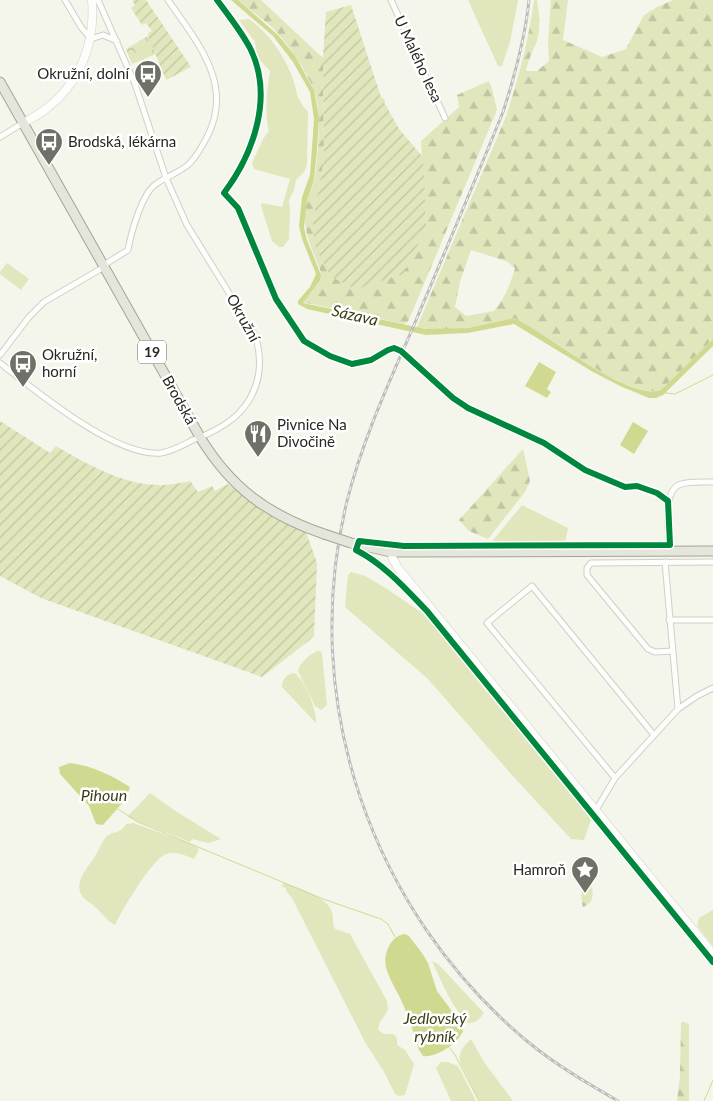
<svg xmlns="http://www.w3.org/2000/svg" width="713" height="1101" font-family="Lato,sans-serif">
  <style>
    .grass { fill: #e1e6bc }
    .forest { fill: url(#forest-firs); fill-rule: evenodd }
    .park { fill: url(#park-crowns) }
    .garden { fill: url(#garden-furrows) }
    .water { fill: #d1d991 }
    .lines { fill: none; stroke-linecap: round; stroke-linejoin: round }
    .stream { stroke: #d1d991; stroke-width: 1 }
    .street-casing { stroke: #ced0c8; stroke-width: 7 }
    .secondary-casing { stroke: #ced0c8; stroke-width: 9 }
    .primary-casing { stroke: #a4a591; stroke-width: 11 }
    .street { stroke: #fdfefc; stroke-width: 5 }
    .secondary { stroke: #fdfefc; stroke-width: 8 }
    .primary { stroke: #e4e5db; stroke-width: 9 }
    .rail-casing { stroke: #bdbdbb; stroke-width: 3 }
    .rail { stroke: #fff; stroke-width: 1; stroke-dasharray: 4; stroke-linecap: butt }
    .primary-bridge-casing { stroke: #a4a591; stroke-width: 11; stroke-linecap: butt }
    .primary-bridge { stroke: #e4e5db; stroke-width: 9 }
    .cycleway-casing { stroke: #fff; stroke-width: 9 }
    .cycleway { stroke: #00873e; stroke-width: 6 }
    .labels { text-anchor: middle; stroke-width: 5; stroke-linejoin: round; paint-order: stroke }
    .shield { fill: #fff; stroke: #686864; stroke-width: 1 }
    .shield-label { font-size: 14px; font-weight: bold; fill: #272821 }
    .street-label { font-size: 15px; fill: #272821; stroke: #fff }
    .poi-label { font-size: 15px; fill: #272821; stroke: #fff; text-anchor: start }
    .water-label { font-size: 16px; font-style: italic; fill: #3b3f16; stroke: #fff }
  </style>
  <defs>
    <pattern id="forest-firs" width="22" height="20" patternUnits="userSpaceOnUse" patternTransform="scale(1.25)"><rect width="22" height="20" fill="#e1e6bc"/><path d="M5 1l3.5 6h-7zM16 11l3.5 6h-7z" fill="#c1c5a1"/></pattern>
    <pattern id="park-crowns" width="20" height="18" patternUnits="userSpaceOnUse" patternTransform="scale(1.25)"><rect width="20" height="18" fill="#e1e6bc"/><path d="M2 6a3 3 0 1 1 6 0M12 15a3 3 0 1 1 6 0" fill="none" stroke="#c1c5a1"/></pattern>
    <pattern id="garden-furrows" width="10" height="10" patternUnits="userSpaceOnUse" patternTransform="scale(1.25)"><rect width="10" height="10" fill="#e1e6bc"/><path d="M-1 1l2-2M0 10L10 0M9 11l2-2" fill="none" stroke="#c1c5a1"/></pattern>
  </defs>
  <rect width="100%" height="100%" fill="#f4f6eb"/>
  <!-- grass -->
  <path class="grass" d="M468,0H518L510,42L502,66H498Z
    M249,19C267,32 282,52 291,74C298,91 294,96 308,112L307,165L304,172L296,180L294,190L289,200L290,211L289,239L283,247H279L272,241L261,206L262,203L282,207L290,179L254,169L252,163L263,139L269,131C264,112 267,90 270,71L261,61L257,55L255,42L239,20Z
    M7,263L29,279L21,290L0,274V272Z
    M522,505L568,528L565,543L490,544Z
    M351,572L365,576L387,589L428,617L566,784L592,817L584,840L571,839L512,775L428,679L345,607L348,575Z
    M317,651H321L322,654L327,705L321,710L315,706L298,671C300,662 309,655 317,651Z
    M294,673C305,679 317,711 316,723L282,687C282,679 287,674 294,673Z
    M150,793L177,812L221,839L208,843L192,839L190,842L129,818L128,816Z
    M133,823L189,843L197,847L199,850L194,859C185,855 174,850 164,855C150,863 122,910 115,925C106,921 102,912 95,907C91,903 86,901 83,897C72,883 88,868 95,856C99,850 102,841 107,836C115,830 119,835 126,824Z
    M284,883C297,887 326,897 331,910C334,916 332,923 335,929L350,934L387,1001L388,1010L379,1024L378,1030L384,1034H393L397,1038V1045L405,1050L414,1064L405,1095L399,1096L395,1094L384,1072L365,1042L292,898L286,891V888L281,886Z
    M713,910V946L697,926L699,918Z
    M432,961L438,964L484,1013C480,1019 475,1024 467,1023C451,1005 442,983 432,961Z
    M471,1039L484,1062L513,1101H479L460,1062C458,1053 464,1045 471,1039Z
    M441,1062H447L458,1066L476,1101H451L436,1068Z"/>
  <!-- forest -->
  <path class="forest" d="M238,0H261L323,58L324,160L313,220L426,225L421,141L459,107L457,95L489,81L492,89L497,110L408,322L404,324L302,302L312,291L321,272C311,247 300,226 307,199C309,191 314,185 315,177C318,155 322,111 314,90C307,72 287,43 274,29C263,19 250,10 238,0Z
    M534,0H537C539,14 541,27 537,41C533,51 528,60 526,71H537L549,61L548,42L551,0H568L563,40L602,57L626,49L644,15L657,7L673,0H713V339L661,390C629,401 546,332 514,318L468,328L432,330L417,327L507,114C519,76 529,39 534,0ZM471,250L506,261L515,268C510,285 505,298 494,311L466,316L455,307L460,282Z
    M523,449L530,481L525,492L488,539L469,531L459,520Z
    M583,863C588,876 602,900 583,907C580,902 582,870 583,863Z
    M681,1022H684L689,1024V1101H677L680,1076Z"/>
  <!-- park -->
  <path class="park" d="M148,36L156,54L132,64L126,49Z"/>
  <!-- garden -->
  <path class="garden" d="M132,0H146L191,67L166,80L148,36V33L152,31L146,23L142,25L131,8L135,5Z
    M351,5L381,97L385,100L384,102L399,129L423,157L426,225L425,230L403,274L356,289L331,277L315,246L313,220L324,160L323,58L326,12Z
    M0,421L50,453L56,446C85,463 122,484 156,485C167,486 179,483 190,481L198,492L212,486L215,491L228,484L265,513L306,532L317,563L314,635L310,640L262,677L41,598L0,576Z"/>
  <!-- water -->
  <path class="water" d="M231,0H238L278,35L295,56L314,90L319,117L317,151L314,180L307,200L304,227L307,240L321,275L320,280L303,303L426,329L468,328L514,318C546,332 629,402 661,390L713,339V346L663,395L656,398H649L620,386L593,372L514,324L468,333L426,335L307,309L298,304V301L310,287L316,274L302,239L299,226L302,197L310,175L314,119L310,92L293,62L273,36Z
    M539,362L556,372L547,389L551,392L547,398L525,386Z
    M633,422L648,431L634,454L620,445Z
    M70,763C93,766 111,775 130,787L125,800L103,825L96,824L89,806L60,774L59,767Z
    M405,934L409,936L422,953L428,963L437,991L463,1026V1031C458,1043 437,1058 423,1056L419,1050C414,1034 409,1018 402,1002C397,991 389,979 386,967C383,954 391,935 405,934Z"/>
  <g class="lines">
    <!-- stream -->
    <path class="stream" d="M665,393L675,394L713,375
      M118,809L138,822L323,899L381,919L388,924L395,937
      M448,1046L455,1055L479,1101
      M704,1101L713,1080"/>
    <defs>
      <path id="street" d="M65,0L81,27L91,39L103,35L117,41
        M391,0L445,118
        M0,137L23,123
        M0,355L29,317L44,302L104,267L107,263L128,250C131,233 142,193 156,184C167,176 179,173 189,164C197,156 203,145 208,135C234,83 196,41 168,0
        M0,363C36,391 115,457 161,453C173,451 183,445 193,440C209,434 227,425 239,413C260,391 264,363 255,335L187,225L166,178L135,84L98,0
        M670,550C669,534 661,490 681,484C691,481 703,482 713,482
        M665,562L678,709
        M669,620H713
        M673,651L655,652L648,649L587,575V568L591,563L713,562
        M615,778L487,623L532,586L654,735
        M596,810L615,778L678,709L697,696L713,688"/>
      <path id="secondary" d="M23,123C72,99 96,54 92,0
        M391,552L393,559L398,568L713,954"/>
      <path id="primary" d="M0,82L200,437C231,488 268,515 324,534
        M351,543L391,552L713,551"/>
    </defs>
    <!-- street casing -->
    <use href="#street" class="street-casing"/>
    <!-- secondary casing -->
    <use href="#secondary" class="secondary-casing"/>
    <!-- primary casing -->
    <use href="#primary" class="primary-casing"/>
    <!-- street -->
    <use href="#street" class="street"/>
    <!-- secondary -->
    <use href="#secondary" class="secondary"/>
    <!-- primary -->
    <use href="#primary" class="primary"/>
    <defs>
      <path id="rail" d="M529,0C525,39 515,75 503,112C473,186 442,259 411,332C387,387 362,442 347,501C298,701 371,911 528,1042C556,1065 587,1083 618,1101"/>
    </defs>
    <!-- rail casing -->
    <use href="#rail" class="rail-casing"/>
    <!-- rail -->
    <use href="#rail" class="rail"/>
    <defs>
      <path id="primary-bridge" d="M324,534L351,543"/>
    </defs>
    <!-- primary-bridge casing -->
    <use href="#primary-bridge" class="primary-bridge-casing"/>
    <!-- primary-bridge -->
    <use href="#primary-bridge" class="primary-bridge"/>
    <defs>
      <path id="cycleway" d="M217,0C229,16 241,31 250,48C274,96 254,153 224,193L238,208L276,299L304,341L330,356L352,364L371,360L388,350L394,348L401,351L453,398L468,408L544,443L585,470L625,487L637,486L657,493L668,501L670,545L404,546L359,541L356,550C385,565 405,588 427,611L713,962"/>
    </defs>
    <!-- cycleway casing -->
    <use href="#cycleway" class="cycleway-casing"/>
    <!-- cycleway -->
    <use href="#cycleway" class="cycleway"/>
  </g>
  <!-- icons -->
  <defs>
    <symbol id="bus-pin" viewBox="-11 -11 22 30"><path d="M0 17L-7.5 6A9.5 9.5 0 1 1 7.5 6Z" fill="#6f7068" stroke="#fff"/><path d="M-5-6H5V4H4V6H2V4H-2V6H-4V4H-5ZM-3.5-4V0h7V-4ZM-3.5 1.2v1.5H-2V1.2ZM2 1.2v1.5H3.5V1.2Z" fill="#fff"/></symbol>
    <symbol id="restaurant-pin" viewBox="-11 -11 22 30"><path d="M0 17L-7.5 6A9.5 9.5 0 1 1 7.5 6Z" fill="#6f7068" stroke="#fff"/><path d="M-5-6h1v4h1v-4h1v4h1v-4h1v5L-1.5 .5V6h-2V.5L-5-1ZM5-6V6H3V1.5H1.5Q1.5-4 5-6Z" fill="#fff"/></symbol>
    <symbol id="sight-pin" viewBox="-11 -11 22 30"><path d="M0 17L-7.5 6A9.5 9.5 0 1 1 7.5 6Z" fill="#6f7068" stroke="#fff"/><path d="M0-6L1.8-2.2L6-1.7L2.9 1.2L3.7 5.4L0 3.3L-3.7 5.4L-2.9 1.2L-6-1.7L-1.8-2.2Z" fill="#fff"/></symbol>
  </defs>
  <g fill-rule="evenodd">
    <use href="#bus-pin" x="132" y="58" width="32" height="43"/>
    <use href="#bus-pin" x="33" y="126" width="32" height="43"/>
    <use href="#bus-pin" x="7" y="348" width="32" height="43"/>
    <use href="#restaurant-pin" x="242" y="418" width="32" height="43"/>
    <use href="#sight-pin" x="569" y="854" width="32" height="43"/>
  </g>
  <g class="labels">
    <!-- shield labels -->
    <rect class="shield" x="138" y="340.5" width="28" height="23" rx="4"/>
    <g class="shield-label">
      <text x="152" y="357">19</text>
    </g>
    <!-- street labels -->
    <g class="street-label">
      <text transform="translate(418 59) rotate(65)" y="5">U Malého lesa</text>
      <text transform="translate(243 318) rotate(61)" y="5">Okružní</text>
      <text transform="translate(179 400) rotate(61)" y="5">Brodská</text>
    </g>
    <!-- poi labels -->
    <g class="poi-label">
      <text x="129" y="79" text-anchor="end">Okružní, dolní</text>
      <text x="68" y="147">Brodská, lékárna</text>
      <text x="42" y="360">Okružní,<tspan x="42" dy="17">horní</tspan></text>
      <text x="277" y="430">Pivnice Na<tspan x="277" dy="17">Divočině</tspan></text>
      <text x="566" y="875" text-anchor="end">Hamroň</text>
    </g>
    <!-- water labels -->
    <g class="water-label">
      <text transform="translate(355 315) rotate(13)" y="6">Sázava</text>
      <text x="104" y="801">Pihoun</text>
      <text x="435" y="1024">Jedlovský<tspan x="435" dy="18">rybník</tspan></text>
    </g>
  </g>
</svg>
